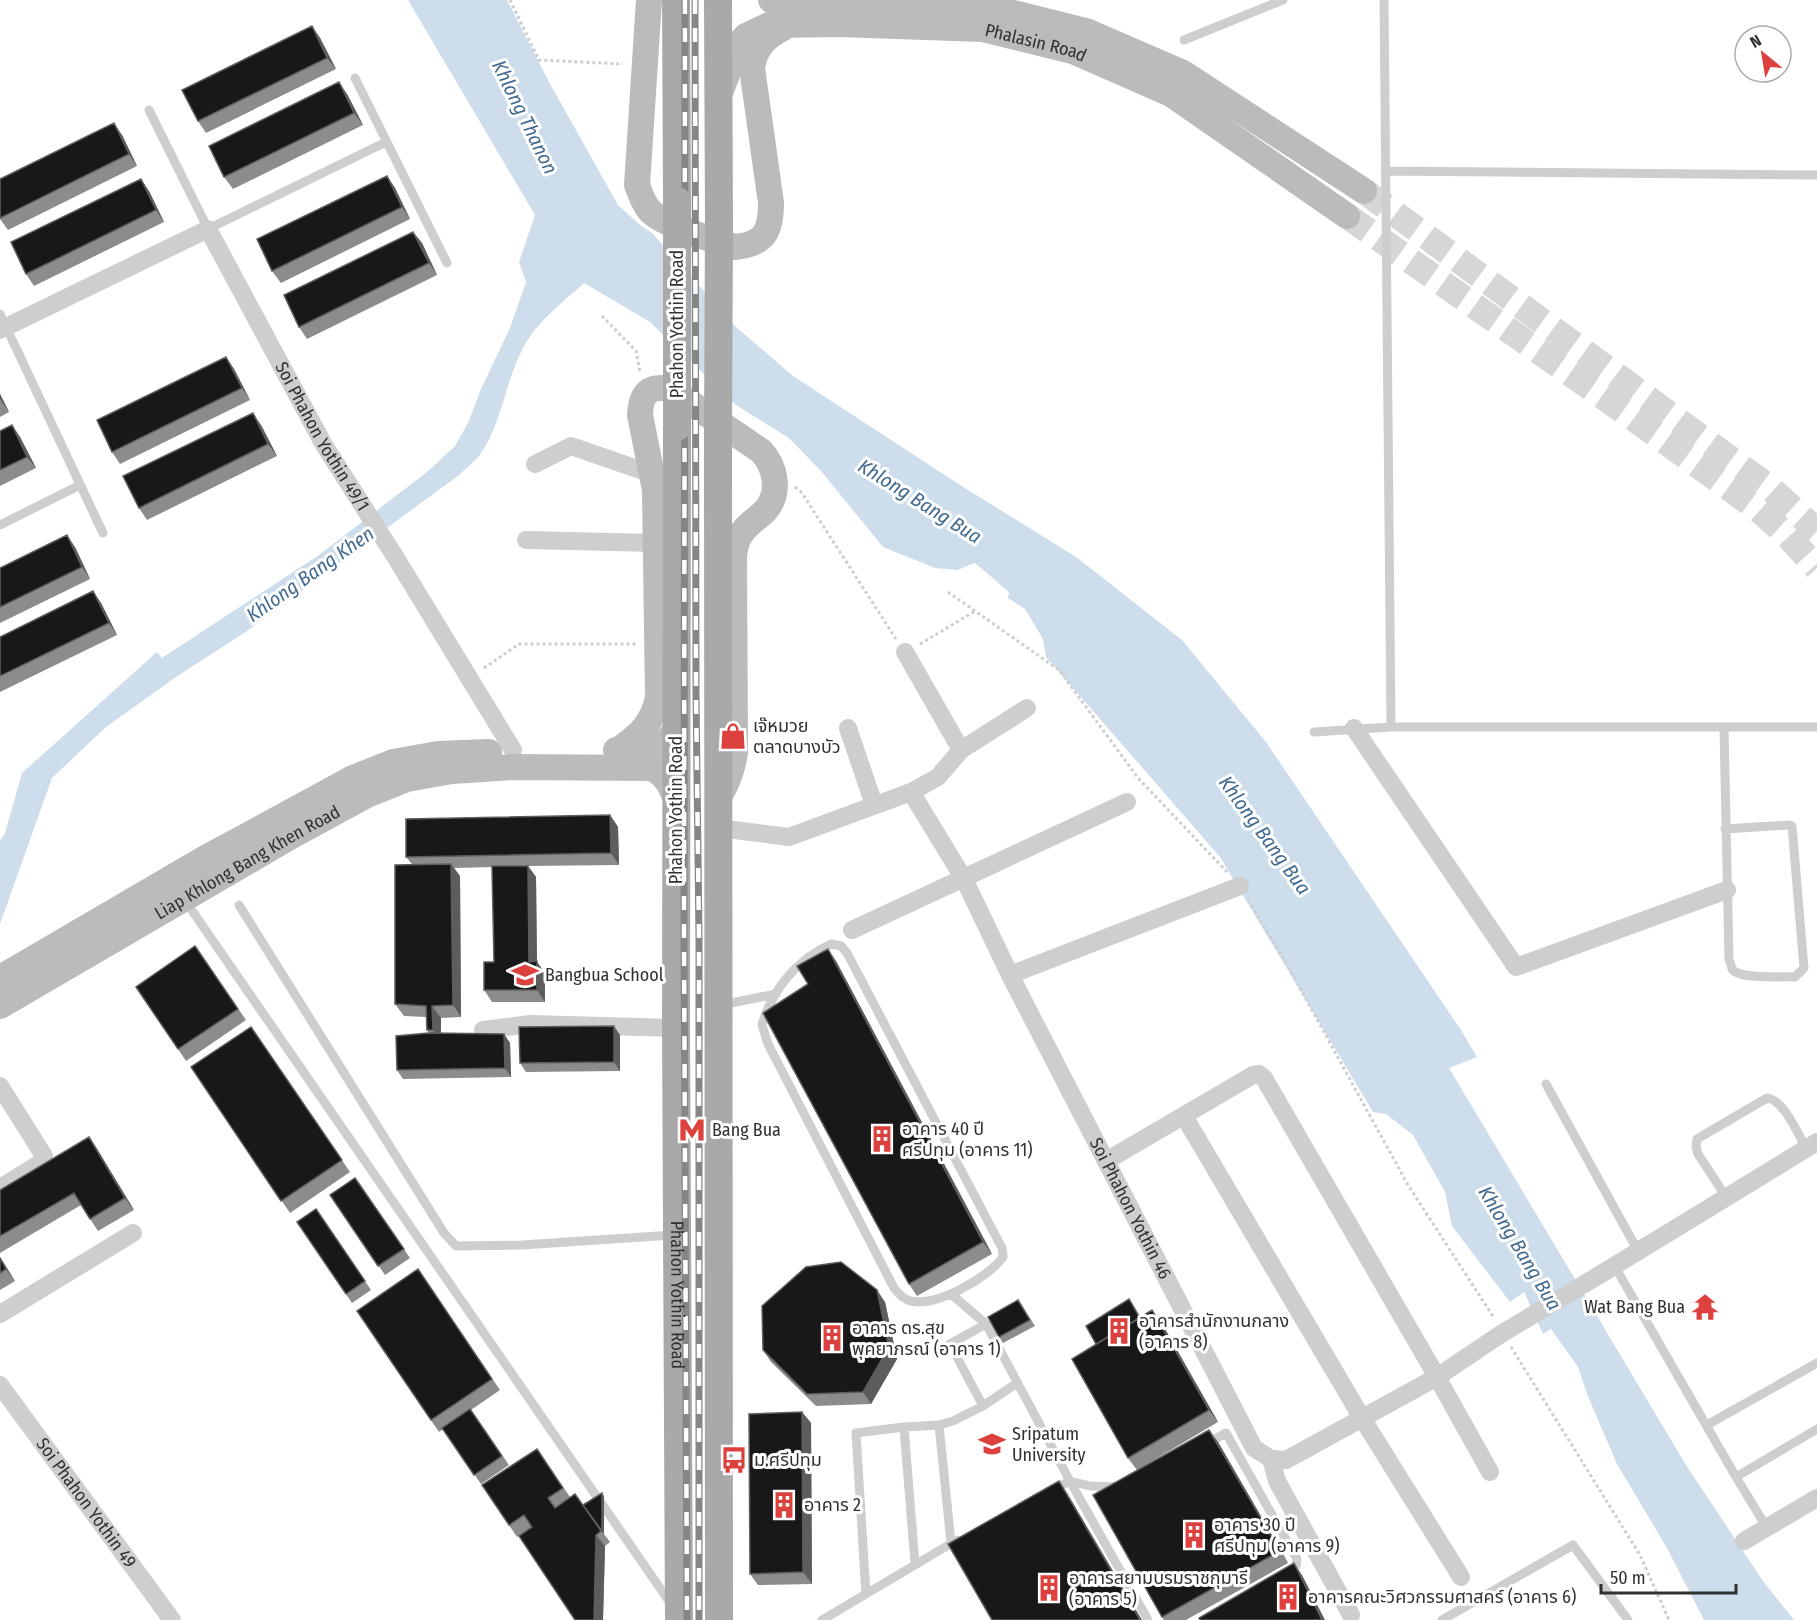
<svg xmlns="http://www.w3.org/2000/svg" width="1817" height="1620" font-family="'Fira Sans Condensed','Noto Sans Thai',sans-serif">
  <style>
    .water { fill: #cdddeb }
    .lines { fill: none; stroke-linecap: round; stroke-linejoin: round }
    .secondary-tunnel { stroke: #d6d6d6; stroke-width: 26; stroke-dasharray: 26 13; stroke-linecap: butt }
    .path { stroke: #cecece; stroke-width: 3; stroke-dasharray: 3 3; stroke-linecap: butt }
    .service { stroke: #cecece; stroke-width: 9 }
    .minor { stroke: #cecece; stroke-width: 18 }
    .secondary { stroke: #bbb; stroke-width: 26 }
    .primary { stroke: #a9a9a9; stroke-width: 28 }
    .rail-casing { stroke: #868686; stroke-width: 7 }
    .rail { stroke: #fff; stroke-width: 4.5; stroke-dasharray: 14; stroke-linecap: butt }
    .minor-bridge { stroke: #cecece; stroke-width: 18 }
    .primary-bridge { stroke: #a9a9a9; stroke-width: 28 }
    .wall { fill: #8c8c8c }
    .shaded-wall { fill: #5d5d5d }
    .building { fill: #181818; stroke: #5d5d5d; stroke-width: 1.5 }
    .labels { text-anchor: middle; stroke-width: 6; stroke-linejoin: round; paint-order: stroke }
    .street-label { font-size: 18px; fill: #313131; stroke: #fff }
    .poi-label { font-size: 18px; fill: #313131; stroke: #fff; text-anchor: start }
    .water-label { font-size: 20px; font-style: italic; fill: #426a90; stroke: #fff }
  </style>
  <rect width="100%" height="100%" fill="#fff"/>
  <!-- water -->
  <path class="water" d="M408,0H507L549,82L618,205L640,225L652,233L736,327L793,376L960,485L1076,557L1182,640L1266,742L1461,1030L1477,1057L1449,1068L1686,1465L1763,1581L1794,1620H1704L1667,1548L1617,1464L1587,1394L1578,1367L1551,1329L1543,1334L1524,1292L1510,1302L1452,1226L1445,1192L1413,1135L1386,1114L1373,1112L1220,857L1046,657L1043,639L1025,609L1008,598L1009,592L975,563L957,570L935,568L883,547L821,471L789,438L736,405L650,322L584,283C563,302 538,321 524,346C505,381 502,424 479,456C473,463 465,469 459,475L244,633L176,677L106,727L52,778L0,924V841L5,833L22,773L157,652L162,658L319,555L427,472L455,446L468,423L481,389L510,328L526,282L519,262L535,215Z"/>
  <g class="lines">
    <!-- secondary-tunnel -->
    <path class="secondary-tunnel" d="M1364,191L1769,487L1817,531
      M1347,216L1629,415L1759,510L1787,535L1817,568"/>
    <!-- path -->
    <path class="path" d="M510,0L539,60L623,64
      M602,316L636,351L640,372
      M795,487L802,493L896,639
      M948,592L1059,670L1138,778L1228,873
      M920,644L975,611
      M484,668L519,644H637
      M1248,900L1286,963L1408,1185L1494,1318
      M1511,1347L1640,1555L1669,1620"/>
    <!-- service -->
    <path class="service" d="M1384,0L1391,727
      M1184,40L1283,0
      M355,78L447,263
      M149,110L208,229L386,142
      M1385,171L1817,175
      M0,314L103,533
      M0,525L80,485
      M1724,728C1725,805 1727,882 1729,960C1730,961 1732,968 1732,969C1740,980 1782,976 1795,977L1804,968L1792,826L1789,825L1725,829
      M1314,732L1391,727H1817
      M184,899L671,1604
      M239,905L444,1233L456,1246L522,1245L673,1235
      M831,944L841,946L847,953L1002,1248L1003,1257C989,1277 933,1310 908,1300C902,1298 898,1293 894,1288L768,1044L762,1025C772,990 797,959 831,944Z
      M721,1005L776,994
      M1546,1084L1638,1251
      M1726,1197L1698,1154L1696,1147L1697,1139L1767,1098C1783,1099 1798,1134 1806,1148
      M1614,1265L1736,1477L1817,1429
      M951,1294L986,1324L1070,1481L1148,1620
      M983,1406L950,1344L986,1324
      M939,1425L951,1543
      M1707,1425L1817,1363
      M904,1427L915,1564
      M1206,1444L1226,1433L1297,1559L1296,1566L1288,1571
      M1736,1477L1767,1528
      M1051,1490L1070,1481L1090,1486L1119,1487
      M866,1594L856,1433L904,1427L939,1425L953,1421L983,1406L1017,1383
      M822,1620L957,1540
      M1442,1620L1573,1545L1628,1620"/>
    <!-- minor -->
    <g class="minor">
      <path id="s1" d="M0,330L208,229L324,445L396,558L513,750"/>
      <path d="M535,464L571,446L652,474"/>
      <path d="M526,540L655,543"/>
      <path d="M905,652L961,750"/>
      <path d="M848,728L874,805"/>
      <path d="M1354,728L1516,967L1727,890"/>
      <path id="s2" d="M911,792L964,879L1010,975L1254,1448L1271,1459L1286,1460L1437,1377L1501,1334"/>
      <path d="M719,828L789,837L911,792L938,777L961,750L1027,708"/>
      <path d="M852,930L1127,802"/>
      <path d="M1010,975L1240,886"/>
      <path d="M483,1030L530,1024L676,1028"/>
      <path d="M0,1086L44,1156L42,1162L0,1188"/>
      <path d="M1184,1116L1362,1418L1461,1577"/>
      <path d="M1106,1161L1253,1075L1259,1074L1264,1078L1437,1377L1490,1472"/>
      <path d="M1601,1274L1817,1142"/>
      <path d="M0,1314L133,1233"/>
      <path id="s3" d="M0,1385L172,1620"/>
      <path d="M1271,1459L1277,1481L1351,1615"/>
      <path d="M1744,1541L1817,1498"/>
    </g>
    <!-- secondary -->
    <g class="secondary">
      <path d="M649,0L637,185C641,195 643,203 650,211C665,226 713,240 735,247C765,244 771,231 771,203L752,68C755,48 765,37 783,28"/>
      <path d="M771,0L993,8L1086,31L1183,73L1364,191"/>
      <path id="s4" d="M722,88L738,45L746,36L769,25L839,24L983,29L1073,51L1171,94L1347,216"/>
      <path d="M616,750C641,750 662,755 676,728"/>
      <path d="M618,750C640,735 653,723 658,697L655,490L640,415C641,394 648,385 670,389L761,451C776,467 781,493 765,511C757,519 747,524 741,534C736,541 735,548 734,556L735,752C733,769 728,782 719,797"/>
      <path d="M0,978L202,860L353,778L393,762L438,754L489,752"/>
      <path id="s5" d="M0,1006L295,834L367,795L407,779L452,771L513,767L652,768C666,776 671,785 676,800"/>
    </g>
    <!-- primary -->
    <g class="primary">
      <path d="M676,0L677,201"/>
      <path d="M718,0L719,222"/>
      <path id="s6" d="M677,427L676,1028L679,1620"/>
      <path d="M718,438L719,1620"/>
    </g>
    <defs>
      <path id="rail" d="M685,0L684,934L687,1620
        M695,0L696,694L699,937V1620"/>
    </defs>
    <!-- rail casing -->
    <use href="#rail" class="rail-casing"/>
    <!-- rail -->
    <use href="#rail" class="rail"/>
    <!-- minor-bridge -->
    <path class="minor-bridge" d="M1501,1334L1601,1274"/>
    <!-- primary-bridge -->
    <path class="primary-bridge" d="M677,427V201
      M718,438L719,222"/>
  </g>
  <!-- wall -->
  <path class="wall" d="M312,26L320,38L336,69L206,133L198,121Z
    M347,94L363,125L233,189L224,177Z
    M122,135L137,166L8,230L0,219V179Z
    M387,176L395,188L410,219L281,283L272,271Z
    M149,191L164,222L34,286L26,274Z
    M413,232L422,243L437,275L307,339L299,327Z
    M226,357L234,369L250,400L120,464L112,452Z
    M0,394L9,412L0,417Z
    M12,425L20,437L36,468L0,486V431Z
    M261,425L277,456L147,520L139,508Z
    M75,547L90,579L0,623V568Z
    M93,591L101,603L117,635L0,692V637Z
    M610,815L618,827L619,865L528,866L536,877L537,962L545,973V1002H492L484,990L494,962L492,867L454,868L460,876L461,1017L441,1018V1033L504,1034L510,1043L511,1077L403,1079L397,1070L429,1033L427,1030L426,1017L404,1016L395,1004L412,864L406,857Z
    M195,946L246,1020L186,1061L136,987Z
    M836,961L992,1254L917,1296L909,1284L808,984Z
    M251,1027L350,1172L290,1213L191,1067Z
    M620,1035V1071L526,1072L520,1063Z
    M89,1137L97,1149L134,1210L98,1231L81,1205L0,1253V1190Z
    M355,1178L410,1258L385,1275L330,1195Z
    M316,1209L371,1290L352,1303L297,1222Z
    M0,1257L15,1281L0,1290Z
    M418,1269L500,1390L471,1410L509,1465L481,1484L443,1429L439,1432L357,1311Z
    M1129,1299L1140,1317L1152,1310L1161,1322L1218,1422L1137,1470L1128,1458L1096,1344Z
    M1018,1300L1035,1326L1003,1343L999,1337Z
    M885,1302L897,1359L871,1404L816,1406L771,1362L763,1350Z
    M802,1412L811,1423L812,1584L758,1585L750,1574Z
    M1218,1442L1288,1563L1186,1620H1164L1162,1617Z
    M537,1449L570,1497L583,1505L604,1496V1534L592,1518L610,1542L605,1546L603,1620H575L532,1527L517,1537L482,1485Z"/>
  <!-- shaded-wall -->
  <path class="shaded-wall" d="M312,26L320,38L336,69L327,58Z
    M339,82L347,94L363,125L354,113Z
    M114,123L122,135L137,166L129,154Z
    M387,176L395,188L410,219L402,207Z
    M141,179L149,191L164,222L156,210Z
    M413,232L422,243L437,275L429,263Z
    M226,357L234,369L250,400L242,388Z
    M0,394L9,412L0,399Z
    M253,413L261,425L277,456L268,444Z
    M12,425L20,437L36,468L27,457Z
    M67,535L75,547L90,579L82,567Z
    M93,591L101,603L117,635L109,623Z
    M610,815L618,827L619,865L611,853Z
    M451,864L460,876L461,1017L453,1005Z
    M528,866L536,877L537,962L545,973V1002L537,990L529,962Z
    M828,949L836,961L992,1254L983,1242Z
    M432,1006L441,1018V1042L433,1030Z
    M614,1026L620,1035V1071L614,1062Z
    M504,1034L510,1043L511,1077L505,1068Z
    M89,1137L97,1149L134,1210L125,1198Z
    M0,1257L15,1281L6,1269L0,1258Z
    M877,1290L885,1302L897,1359L871,1404L863,1392Z
    M1152,1310L1161,1322L1218,1422L1209,1410Z
    M802,1412L811,1423L812,1584L803,1572Z
    M1209,1430L1218,1442L1288,1563L1280,1551Z
    M1059,1481L1067,1493L1142,1620H1140Z
    M602,1493L604,1496V1534L602,1531Z
    M596,1535L605,1546L603,1620H594Z
    M1294,1563L1302,1575L1325,1620H1322Z"/>
  <!-- building -->
  <path class="building" d="M312,26L327,58L198,121L182,90Z
    M339,82L354,113L224,177L209,146Z
    M114,123L129,154L0,218V179Z
    M387,176L402,207L272,271L257,239Z
    M141,179L156,210L26,274L11,242Z
    M413,232L429,263L299,327L284,295Z
    M226,357L242,388L112,452L97,420Z
    M253,413L268,444L139,508L123,476Z
    M12,425L27,457L0,470V431Z
    M67,535L82,567L0,607V568Z
    M93,591L109,623L0,676V637Z
    M610,815L611,853L406,857V819Z
    M451,864L453,1005L432,1006L433,1030H427L426,1006L395,1004V865Z
    M492,866H528L529,962L537,961V990H484V962H494Z
    M195,946L238,1009L178,1049L136,987Z
    M828,949L983,1242L909,1284L763,1013L808,984L797,966Z
    M614,1026V1062L520,1063L519,1027Z
    M251,1027L342,1160L281,1201L191,1067Z
    M429,1033L504,1034L505,1068L397,1070L396,1036Z
    M89,1137L125,1198L90,1219L74,1193L0,1236V1190Z
    M355,1178L404,1249L378,1266L330,1195Z
    M316,1209L365,1281L346,1294L297,1222Z
    M0,1258L6,1269L0,1273Z
    M841,1262L877,1290L889,1347L863,1392L807,1394L763,1350L762,1306L806,1267Z
    M418,1269L492,1379L431,1420L357,1311Z
    M1129,1299L1140,1318L1096,1344L1086,1326Z
    M1018,1300L1030,1320L999,1337L988,1317Z
    M1152,1310L1209,1410L1128,1458L1072,1359Z
    M470,1409L502,1456L474,1475L442,1428Z
    M802,1412L803,1572L750,1574L749,1414Z
    M1209,1430L1280,1551L1162,1617L1093,1495Z
    M537,1449L563,1488L548,1498L555,1508L575,1494L601,1531L596,1535L594,1620H575L519,1536L532,1527L524,1515L509,1525L482,1485Z
    M1059,1481L1140,1620H992L948,1544Z
    M602,1493V1531L583,1505Z
    M1294,1563L1322,1620H1200L1199,1618Z"/>
  <!-- icons -->
  <defs>
    <symbol id="shop-bare" viewBox="-9 -9 18 18"><path d="M-5-2.5h2.3a2.7 3.5 0 0 1 5.4 0H5L5.5 6h-11ZM-1.5-2.5h3a1.5 2.3 0 0 0-3 0Z" fill="#dd413e" stroke="#fff" stroke-width="2.5" paint-order="stroke"/></symbol>
    <symbol id="school-bare" viewBox="-9 -9 18 18"><path d="M0-5L7-2L0 1L-7-2ZM-4 1L0 2.5L4 1V4Q0 6-4 4Z" fill="#dd413e" stroke="#fff" stroke-width="2.5" paint-order="stroke"/></symbol>
    <symbol id="metro-bare" viewBox="-9 -9 18 18"><path d="M-5.5 5V-5H-3L0 0L3-5H5.5V5H3V-.5L0 4L-3-.5V5Z" fill="#dd413e" stroke="#fff" stroke-width="2.5" paint-order="stroke"/></symbol>
    <symbol id="building-bare" viewBox="-9 -9 18 18"><path d="M-4-6H4V6H1V3H-1V6H-4ZM-2.5-4.3h1.7v1.8h-1.7ZM.8-4.3h1.7v1.8H.8ZM-2.5-1h1.7V.8h-1.7ZM.8-1h1.7V.8H.8Z" fill="#dd413e" stroke="#fff" stroke-width="2.5" paint-order="stroke"/></symbol>
    <symbol id="temple-bare" viewBox="-9 -9 18 18"><path d="M0-6L5-2H3V0L6.5 2.5H4V6H1.5V3h-3V6H-4V2.5H-6.5L-3 0V-2H-5Z" fill="#dd413e" stroke="#fff" stroke-width="2.5" paint-order="stroke"/></symbol>
    <symbol id="university-bare" viewBox="-9 -9 18 18"><path d="M0-5L7-2L0 1L-7-2ZM-4 1L0 2.5L4 1V4Q0 6-4 4Z" fill="#dd413e" stroke="#fff" stroke-width="2.5" paint-order="stroke"/></symbol>
    <symbol id="bus-bare" viewBox="-9 -9 18 18"><path d="M-5-6H5V4H4V6H2V4H-2V6H-4V4H-5ZM-3.5-4V0h7V-4ZM-3.5 1.2v1.5H-2V1.2ZM2 1.2v1.5H3.5V1.2Z" fill="#dd413e" stroke="#fff" stroke-width="2.5" paint-order="stroke"/></symbol>
  </defs>
  <g fill-rule="evenodd">
    <use href="#shop-bare" x="714" y="717" width="38" height="38"/>
    <use href="#school-bare" x="506" y="956" width="38" height="38"/>
    <use href="#metro-bare" x="673" y="1111" width="38" height="38"/>
    <use href="#building-bare" x="863" y="1120" width="38" height="38"/>
    <use href="#temple-bare" x="1686" y="1288" width="38" height="38"/>
    <use href="#building-bare" x="1100" y="1312" width="38" height="38"/>
    <use href="#building-bare" x="813" y="1319" width="38" height="38"/>
    <use href="#university-bare" x="973" y="1425" width="38" height="38"/>
    <use href="#bus-bare" x="715" y="1441" width="38" height="38"/>
    <use href="#building-bare" x="765" y="1486" width="38" height="38"/>
    <use href="#building-bare" x="1175" y="1516" width="38" height="38"/>
    <use href="#building-bare" x="1030" y="1569" width="38" height="38"/>
    <use href="#building-bare" x="1269" y="1578" width="38" height="38"/>
  </g>
  <g class="labels">
    <!-- street labels -->
    <g class="street-label">
      <text dy="6" stroke="none"><textPath href="#s4" startOffset="352">Phalasin Road</textPath></text>
      <text transform="translate(677 324) rotate(-90)" y="6">Phahon Yothin Road</text>
      <text dy="6" stroke="none"><textPath href="#s1" startOffset="468">Soi Phahon Yothin 49/1</textPath></text>
      <text transform="translate(676 810) rotate(-90)" y="6">Phahon Yothin Road</text>
      <text dy="6" stroke="none"><textPath href="#s5" startOffset="286">Liap Khlong Bang Khen Road</textPath></text>
      <text dy="6" stroke="none"><textPath href="#s2" startOffset="471">Soi Phahon Yothin 46</textPath></text>
      <text dy="6" stroke="none"><textPath href="#s6" startOffset="868">Phahon Yothin Road</textPath></text>
      <text dy="6" stroke="none"><textPath href="#s3" startOffset="146">Soi Phahon Yothin 49</textPath></text>
    </g>
    <!-- poi labels -->
    <g class="poi-label">
      <text x="753" y="732">เจ๊หมวย<tspan x="753" dy="21">ตลาดบางบัว</tspan></text>
      <text x="545" y="981">Bangbua School</text>
      <text x="902" y="1135">อาคาร 40 ปี<tspan x="902" dy="21">ศรีปทุม (อาคาร 11)</tspan></text>
      <text x="712" y="1136">Bang Bua</text>
      <text x="1685" y="1313" text-anchor="end">Wat Bang Bua</text>
      <text x="1139" y="1327">อาคารสำนักงานกลาง<tspan x="1139" dy="21">(อาคาร 8)</tspan></text>
      <text x="852" y="1334">อาคาร ดร.สุข<tspan x="852" dy="21">พุคยาภรณ์ (อาคาร 1)</tspan></text>
      <text x="1012" y="1440">Sripatum<tspan x="1012" dy="21">University</tspan></text>
      <text x="754" y="1466">ม.ศรีปทุม</text>
      <text x="804" y="1511">อาคาร 2</text>
      <text x="1214" y="1531">อาคาร 30 ปี<tspan x="1214" dy="21">ศรีปทุม (อาคาร 9)</tspan></text>
      <text x="1069" y="1584">อาคารสยามบรมราชกุมารี<tspan x="1069" dy="21">(อาคาร 5)</tspan></text>
      <text x="1308" y="1603">อาคารคณะวิศวกรรมศาสคร์ (อาคาร 6)</text>
    </g>
    <!-- water labels -->
    <g class="water-label">
      <text transform="translate(525 117) rotate(64)" y="7">Khlong Thanon</text>
      <text transform="translate(920 501) rotate(32)" y="7">Khlong Bang Bua</text>
      <text transform="translate(310 574) rotate(-35)" y="7">Khlong Bang Khen</text>
      <text transform="translate(1265 835) rotate(54)" y="7">Khlong Bang Bua</text>
      <text transform="translate(1520 1248) rotate(59)" y="7">Khlong Bang Bua</text>
    </g>
  </g>
  <!-- north arrow -->
  <g transform="translate(1763 54) rotate(330)"><circle r="28" fill="#ffffff" stroke="#adadad" stroke-width="1.5"/>
  <path d="M0-4.5L10 22L0 15L-10 22Z" fill="#dd413e"/>
  <text y="-9" font-size="16" font-weight="bold" text-anchor="middle" fill="#313131">N</text>
  </g>
  <!-- scale -->
  <path d="M1601 1584v9h135v-9" fill="none" stroke="#313131" stroke-width="3"/>
  <text x="1610" y="1584" font-size="18" fill="#313131" stroke="#ffffff" stroke-width="4.5" paint-order="stroke">50 m</text>
</svg>
